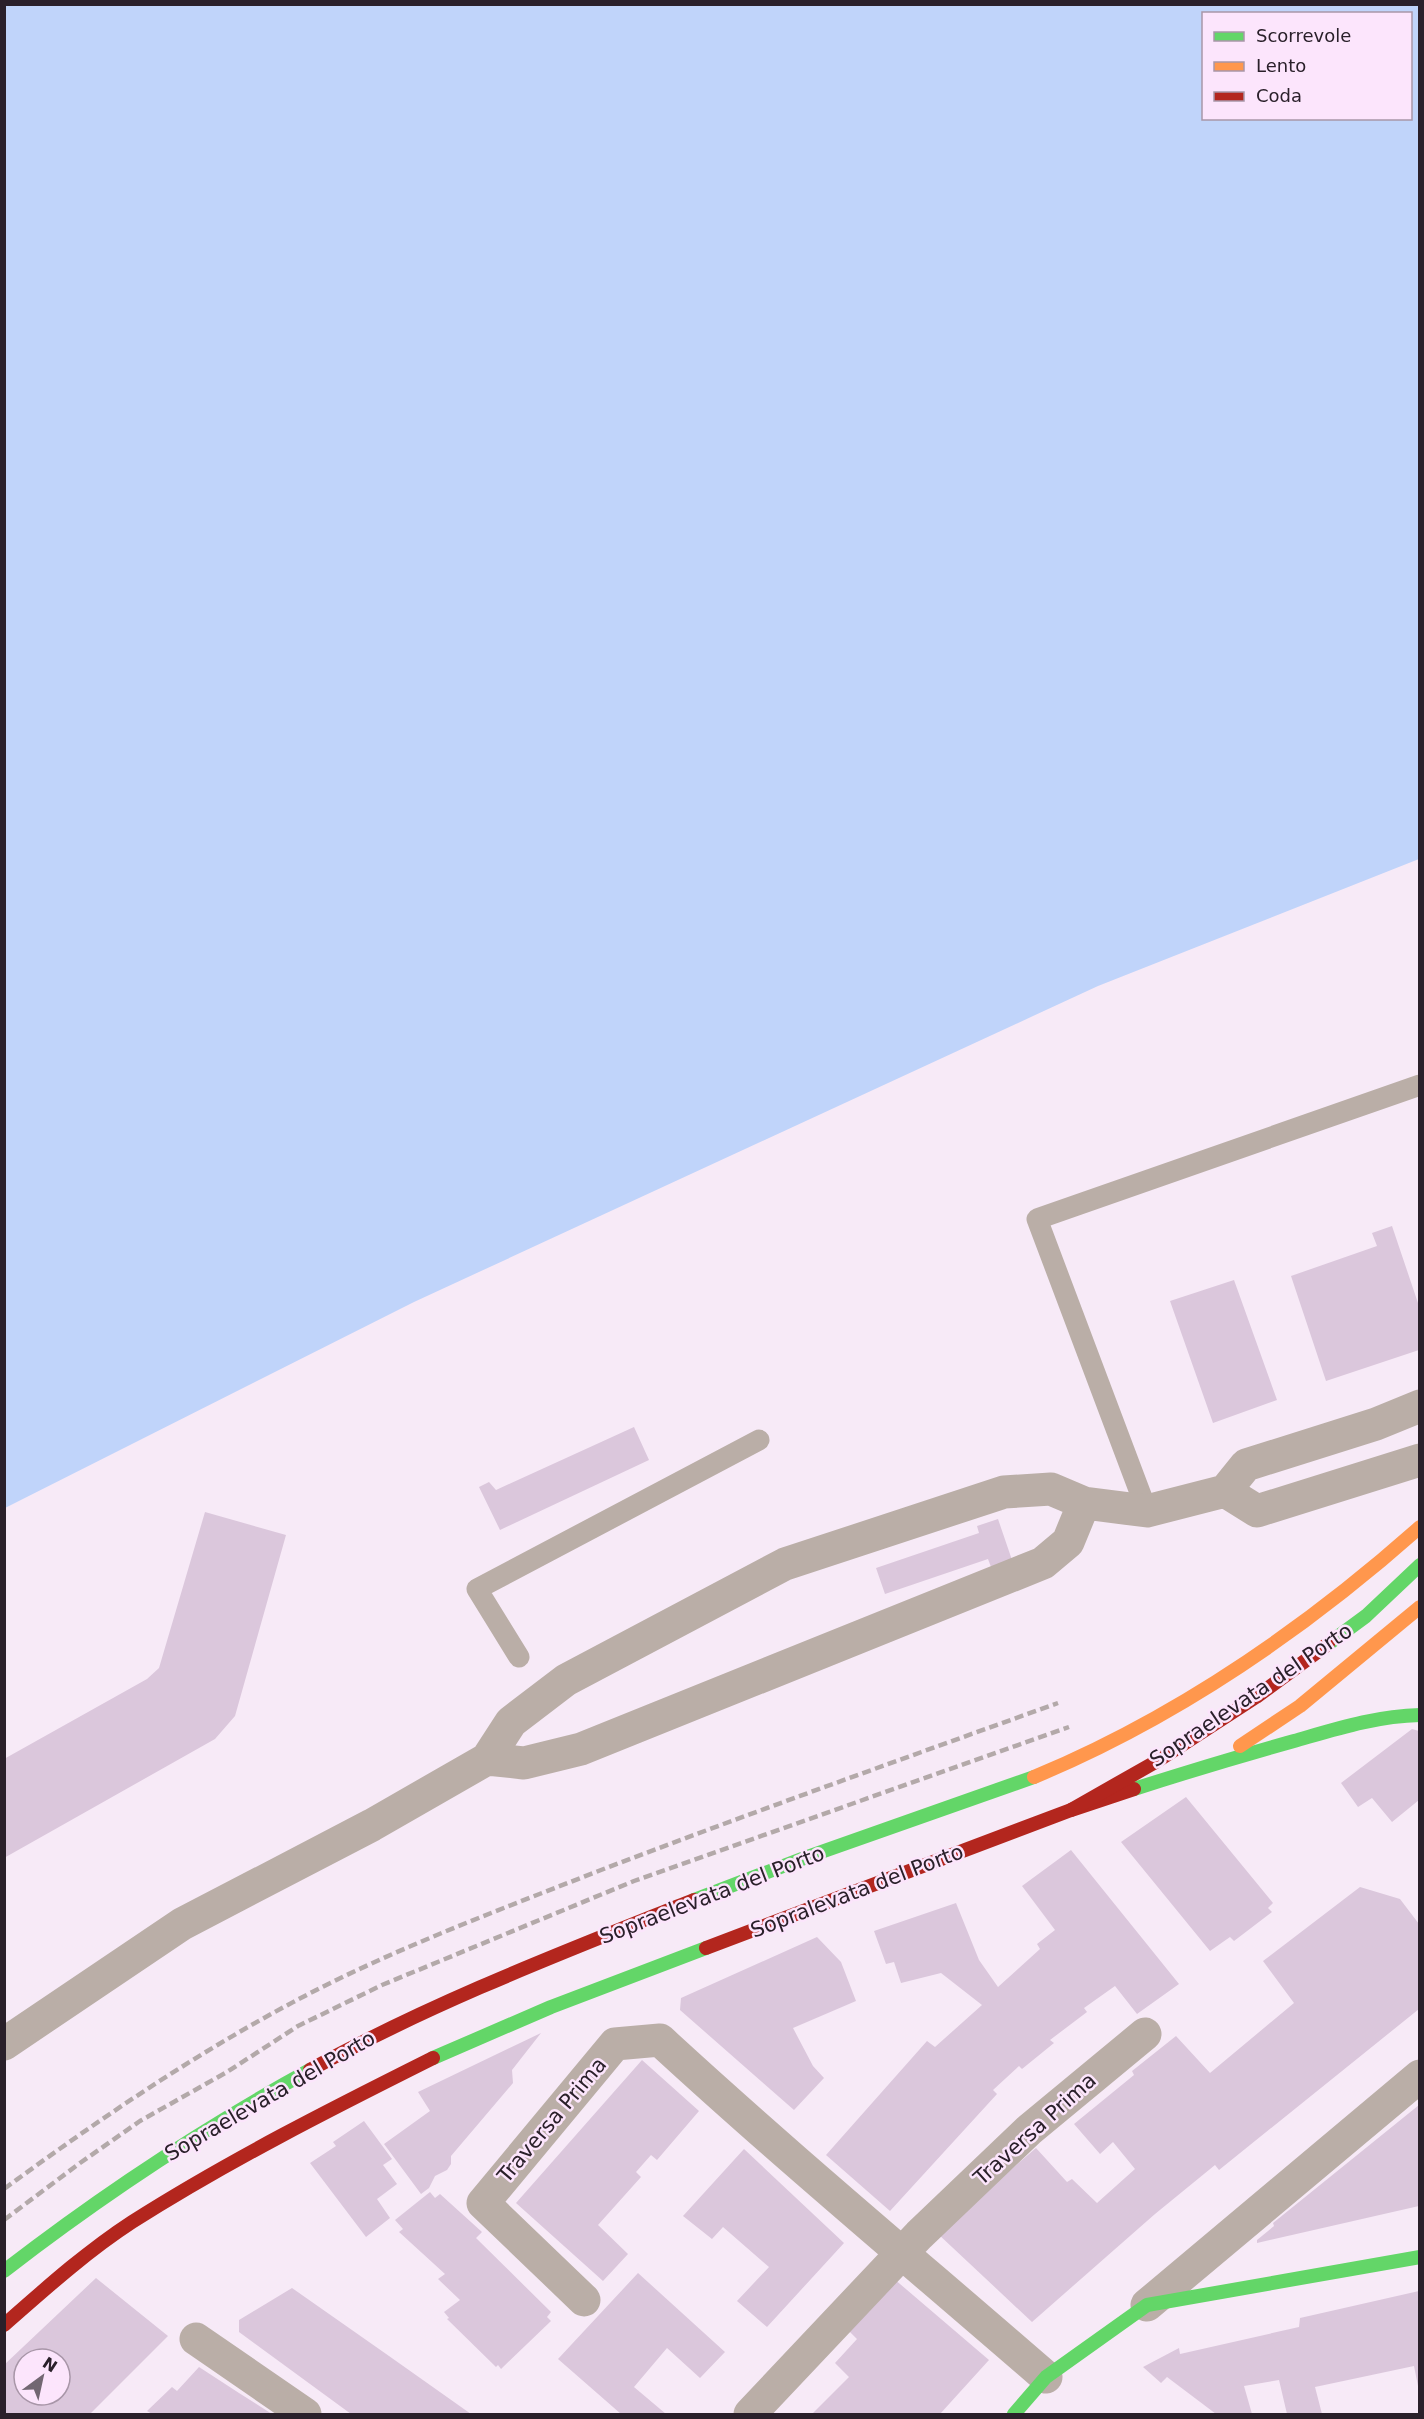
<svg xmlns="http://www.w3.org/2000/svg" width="1424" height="2419" font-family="'DejaVu Sans',sans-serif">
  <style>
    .water { fill: #c0d4fa; fill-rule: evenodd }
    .building { fill: #dbc7dc; fill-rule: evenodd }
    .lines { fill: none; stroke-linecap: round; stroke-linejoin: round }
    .lane { stroke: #baaea7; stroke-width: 21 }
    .street { stroke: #baaea7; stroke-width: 33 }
    .fast { stroke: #63d668; stroke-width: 14 }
    .slow { stroke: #ff974d; stroke-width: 14 }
    .jam { stroke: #b3261e; stroke-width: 14 }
    .rail { stroke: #b3a9a9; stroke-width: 4.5; stroke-dasharray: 9 4.5; stroke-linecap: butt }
    .fast-bridge { stroke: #63d668; stroke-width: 14 }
    .slow-bridge { stroke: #ff974d; stroke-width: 14 }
    .jam-bridge { stroke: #b3261e; stroke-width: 14 }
    .labels { text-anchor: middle; stroke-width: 5; stroke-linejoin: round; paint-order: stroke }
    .street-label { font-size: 21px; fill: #2a202a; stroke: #fce5fc }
  </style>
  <rect width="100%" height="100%" fill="#f7eaf7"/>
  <!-- water -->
  <path class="water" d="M5,4L1419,5V859L1098,986L414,1302L5,1508ZM1204,14H1410V118H1204Z"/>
  <!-- building -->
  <path class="building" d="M1392,1226L1419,1306V1350L1326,1381L1291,1276L1377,1246L1372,1233Z
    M1234,1280L1277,1400L1213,1423L1170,1301Z
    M634,1427L649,1460L500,1530L479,1487L489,1482L496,1490Z
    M205,1512L286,1535L235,1716L215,1739L4,1858V1759L147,1679L159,1668Z
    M998,1519L1012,1560L991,1567L988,1559L885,1594L876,1568L979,1533L977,1526Z
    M1412,1729L1419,1731V1800L1392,1822L1372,1798L1358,1807L1341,1783Z
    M1186,1797L1273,1903L1268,1908L1272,1912L1234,1941L1230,1937L1210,1951L1121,1842Z
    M1071,1850L1179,1984L1137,2014L1115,1986L1084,2008L1087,2012L1050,2040L1054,2043L1022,2069L1019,2066L993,2090L997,2094L890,2211L826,2155L927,2041L935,2047L982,2005L941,1973L901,1983L894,1962L886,1964L874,1931L956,1903L979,1960L998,1987L1040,1949L1037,1944L1055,1930L1022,1886Z
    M1360,1887L1400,1899L1419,1924V2009L1219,2170L1215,2165L1155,2214L1032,2322L937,2233L1036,2148L1067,2182L1072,2179L1097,2203L1135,2169L1113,2142L1100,2154L1074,2124L1134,2075L1132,2071L1176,2036L1210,2073L1294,2003L1263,1961Z
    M817,1937L841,1962L856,2001L793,2028L813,2066L824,2078L794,2110L680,2010L681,1998Z
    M541,2033L512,2070L513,2083L451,2156V2164L447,2170L435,2176L429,2188L421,2194L384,2144L430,2111L418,2092Z
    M642,2060L699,2111L657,2160L651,2155L636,2172L641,2177L598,2225L628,2254L603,2281L516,2203Z
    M1419,2105V2206L1257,2243V2240L1274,2226L1273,2223Z
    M364,2121L392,2159L383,2165L397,2184L377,2199L390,2218L366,2237L310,2163L336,2146L333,2142Z
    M744,2149L844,2243L767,2327L737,2301L769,2267L723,2227L712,2239L683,2216Z
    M430,2192L435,2198L440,2194L482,2232L476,2238L551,2312L547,2317L551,2321L501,2369L498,2365L496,2367L447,2319L449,2318L444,2312L460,2300L438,2279L445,2274L399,2232L403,2229L395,2220Z
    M638,2273L725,2352L700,2378L667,2348L634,2387L666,2414H621L558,2359Z
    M96,2278L168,2336L90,2414H4L6,2392L4,2365ZM24,2359H60V2395H24Z
    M893,2278L989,2360L940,2414H812L849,2377L835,2363L857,2339L847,2329Z
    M292,2288L389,2356L471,2414H351L239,2332V2320Z
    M1419,2291V2391L1414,2366L1315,2387L1322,2414H1287L1279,2380L1244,2386L1252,2414H1216L1167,2377L1161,2383L1143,2367L1179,2348L1180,2354L1299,2327L1300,2318Z
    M199,2367L239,2393L272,2414H152L147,2411L172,2387L177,2391Z"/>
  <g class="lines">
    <!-- lane -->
    <path class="lane" d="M1147,1511L1037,1219L1420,1085
      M519,1657L477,1589L759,1440"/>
    <!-- street -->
    <path class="street" d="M1225,1491L1257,1511L1420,1460
      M487,1759L524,1763L581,1749L1043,1563L1068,1542L1084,1503
      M4,2044L182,1924L372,1825L487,1759L511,1722L566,1680L785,1564L1004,1492L1051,1489L1084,1503L1147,1511L1225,1491L1246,1465L1376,1424L1420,1406
      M584,2300L483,2203L615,2044L660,2040C786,2156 917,2265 1046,2377
      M1147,2305L1420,2076
      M196,2339L305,2414
      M750,2414L919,2235L1029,2130L1145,2034"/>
    <!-- fast -->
    <path class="fast" d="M1134,1789C1187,1772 1240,1756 1294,1741C1336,1729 1376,1716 1420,1715
      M433,2058L551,2007L706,1948
      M1014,2414L1046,2377L1147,2305L1420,2257"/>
    <!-- slow -->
    <path class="slow" d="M1240,1746L1300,1706L1420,1607"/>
    <!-- jam -->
    <path class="jam" d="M706,1948L1071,1810L1134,1789
      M4,2325C45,2289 86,2252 132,2222C228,2161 331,2109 433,2058"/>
    <!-- rail -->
    <path class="rail" d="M4,2189C94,2123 186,2060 284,2007C385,1952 494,1912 601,1870C753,1812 905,1758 1058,1703
      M4,2220L80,2163L140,2121L227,2072L298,2026L382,1985L634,1881L1069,1727"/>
    <!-- fast-bridge -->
    <path class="fast-bridge" d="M1328,1644L1366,1616L1420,1565
      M694,1900L807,1857L1034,1777
      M4,2271C101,2196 202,2129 310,2070"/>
    <!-- slow-bridge -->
    <path class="slow-bridge" d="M1034,1777C1178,1717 1304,1630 1420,1527"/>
    <!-- jam-bridge -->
    <path class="jam-bridge" d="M1071,1810L1159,1760L1256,1697L1328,1644
      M310,2070C433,2002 564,1952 694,1900"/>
  </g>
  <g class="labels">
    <!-- street labels -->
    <g class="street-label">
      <text transform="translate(1251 1695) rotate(-34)" y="7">Sopraelevata del Porto</text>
      <text transform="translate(857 1891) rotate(-21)" y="7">Sopralevata del Porto</text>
      <text transform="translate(712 1895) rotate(-21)" y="7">Sopraelevata del Porto</text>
      <text transform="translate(270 2096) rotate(-30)" y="7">Sopraelevata del Porto</text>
      <text transform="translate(552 2120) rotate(-50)" y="7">Traversa Prima</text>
      <text transform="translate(1035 2129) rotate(-42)" y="7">Traversa Prima</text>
    </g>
  </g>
  <!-- border -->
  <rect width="1424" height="2419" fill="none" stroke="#2a202a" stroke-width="12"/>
  <!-- legend -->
  <rect x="1202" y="12" width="210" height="108" fill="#fce5fc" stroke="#a896a8" stroke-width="1.5"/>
  <rect x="1214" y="32" width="30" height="9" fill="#63d668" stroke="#a896a8" stroke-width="1.5"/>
  <text x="1256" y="42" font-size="18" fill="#2a202a">Scorrevole</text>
  <rect x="1214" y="62" width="30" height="9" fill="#ff974d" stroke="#a896a8" stroke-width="1.5"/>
  <text x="1256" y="72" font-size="18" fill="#2a202a">Lento</text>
  <rect x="1214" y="92" width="30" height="9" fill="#b3261e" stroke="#a896a8" stroke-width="1.5"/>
  <text x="1256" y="102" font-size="18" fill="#2a202a">Coda</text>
  <!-- north arrow -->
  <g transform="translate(42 2377) rotate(33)"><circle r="28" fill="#fce5fc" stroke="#a896a8" stroke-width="1.5"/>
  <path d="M0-4.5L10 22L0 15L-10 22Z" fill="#726772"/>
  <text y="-9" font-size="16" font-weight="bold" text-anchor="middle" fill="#2a202a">N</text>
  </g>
</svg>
